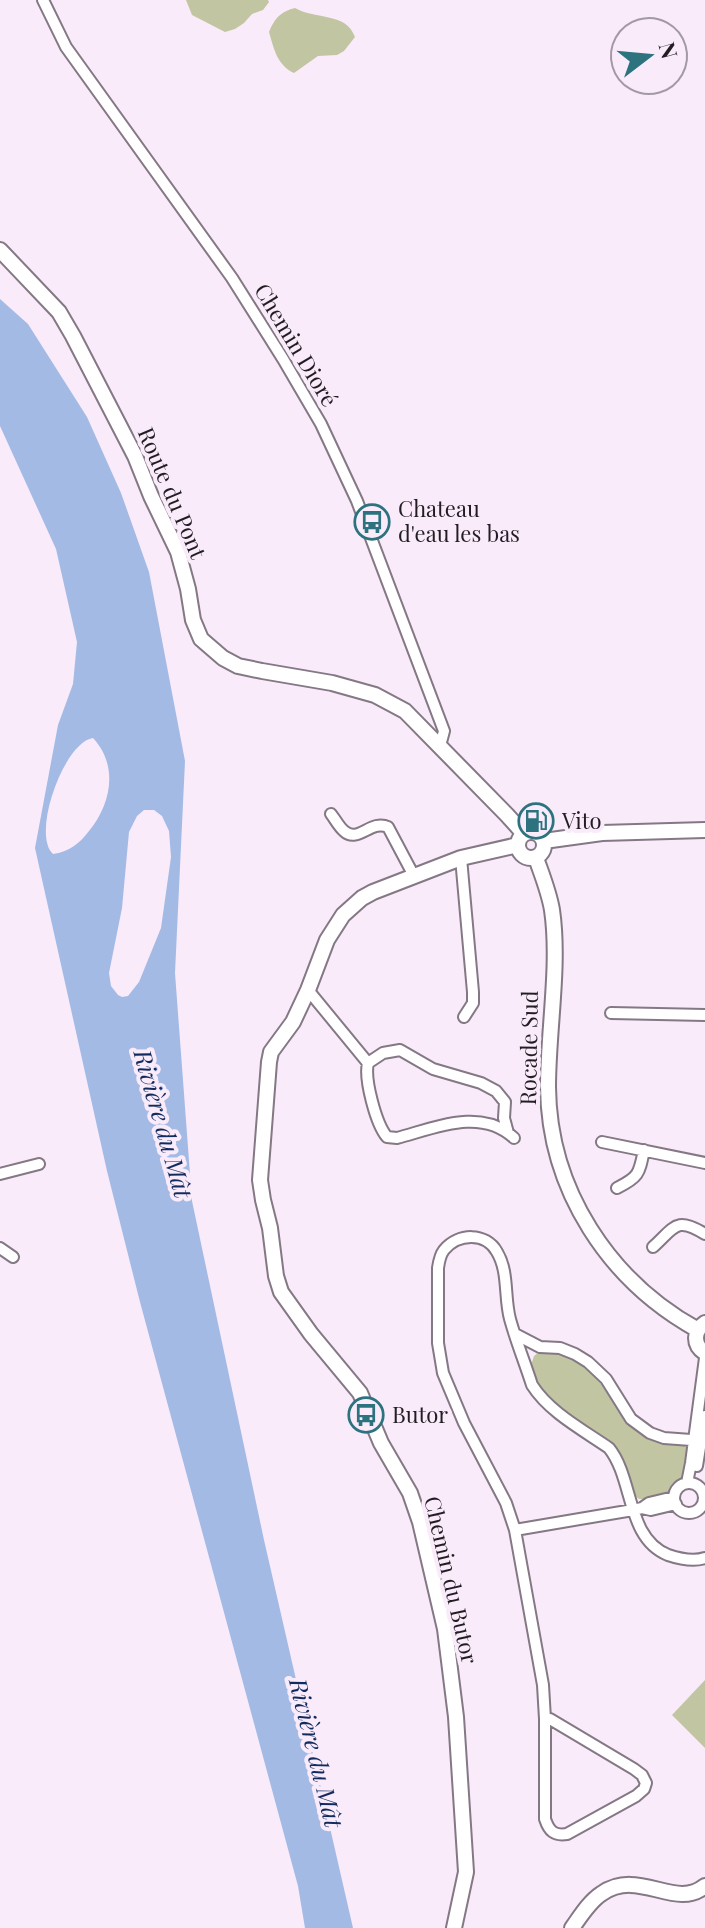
<svg xmlns="http://www.w3.org/2000/svg" width="705" height="1928" font-family="'Playfair Display',serif">
  <style>
    .green { fill: #c2c5a2 }
    .water { fill: #a3bae5; fill-rule: evenodd }
    .lines { fill: none; stroke-linecap: round; stroke-linejoin: round }
    .street-casing { stroke: #847885; stroke-width: 14 }
    .secondary-casing { stroke: #847885; stroke-width: 18 }
    .street { stroke: #fff; stroke-width: 10 }
    .secondary { stroke: #fff; stroke-width: 14 }
    .labels { text-anchor: middle; stroke-width: 8; stroke-linejoin: round; paint-order: stroke }
    .street-label { font-size: 22px; fill: #211d22; stroke: #f9ebfa }
    .poi-label { font-size: 22px; fill: #211d22; stroke: #f9ebfa; text-anchor: start }
    .water-label { font-size: 24px; font-style: italic; fill: #122b5e; stroke: #f9ebfa }
  </style>
  <rect width="100%" height="100%" fill="#f9ebfa"/>
  <!-- green -->
  <path class="green" d="M186,0H268L269,2L263,10L252,14L244,23L235,29L225,32L192,15Z
    M295,8C316,20 346,12 355,37L344,51L337,55L318,56L294,73C277,65 274,49 269,32C275,18 280,12 295,8Z
    M557,1350C574,1358 592,1367 604,1382C615,1397 622,1417 636,1429C650,1440 674,1441 691,1445L686,1475L678,1482L670,1493L648,1499H639L634,1495L624,1465L615,1450L549,1403L531,1375V1365L534,1356L540,1351Z
    M705,1680V1748L672,1715Z"/>
  <!-- water -->
  <path class="water" d="M0,299L28,324L87,417L121,493L149,572L185,761L175,973L192,1201L264,1540L353,1928H305L298,1886L140,1302L107,1171L35,848L58,725L73,684L77,642L56,549L0,426ZM93,738C119,766 111,804 89,831C80,843 69,852 53,854C31,834 64,742 93,738ZM144,810H154L162,816L169,831L171,857L161,928L139,982L128,996L122,997L118,995L111,986L109,973L122,908L129,832L137,816Z"/>
  <g class="lines">
    <defs>
      <path id="street" d="M43,0L66,47L232,278L283,359L321,424L357,501L444,731L440,746
        M331,814C335,819 339,827 344,831C358,844 371,819 388,827L414,876
        M461,858L473,992V1003L464,1017
        M308,990L368,1063
        M611,1013L705,1015
        M508,1133L504,1118L505,1102L496,1091L481,1083L433,1069L400,1050L383,1053L368,1063C364,1079 376,1124 387,1137L397,1138C435,1128 481,1107 514,1138
        M602,1142L705,1163
        M0,1174L39,1164
        M617,1188C639,1177 639,1174 644,1150
        M653,1247C675,1227 676,1216 705,1234
        M0,1248L13,1257
        M515,1334L540,1347L560,1348L575,1354L588,1362L606,1379L631,1419L650,1433L664,1438L705,1441
        M697,1466L705,1416
        M687,1483L691,1463L705,1358
        M674 1498a15 15 0 1 1 30 0a15 15 0 1 1-30 0Z
        M642,1508L651,1510L676,1504
        M515,1530L633,1510L642,1508L649,1503L674,1497
        M545,1719H550L634,1769L642,1775L646,1783L644,1789L636,1796L567,1834C554,1836 549,1831 545,1819V1719L543,1685L515,1530L506,1503L464,1423L443,1373L438,1343V1268C439,1261 440,1255 444,1250C458,1233 486,1232 497,1252C509,1272 504,1297 510,1319C516,1341 525,1363 532,1385C549,1412 583,1430 609,1448C634,1479 626,1538 668,1555C680,1559 693,1562 705,1558"/>
      <path id="secondary" d="M0,250L59,312L73,336L135,456L151,496L178,552L188,589L193,620L201,639L223,658L238,666L262,671L332,683L375,695L405,711L507,815L524,834
        M518 845a13 13 0 1 1 26 0a13 13 0 1 1-26 0Z
        M544,841L602,833L705,830
        M536,858C542,875 549,892 552,910C560,965 548,1030 548,1087C549,1190 609,1281 698,1330
        M705,1323C693,1331 693,1345 705,1353
        M454,1928L466,1872L456,1717L445,1629L420,1522L410,1493L381,1443L360,1393L311,1334L281,1292L276,1276L270,1228L263,1200L260,1180L269,1062L271,1052L293,1022L308,990L327,940L343,915L362,898L373,892L461,858L518,845
        M572,1928C580,1917 589,1902 601,1894C639,1867 675,1911 705,1886"/>
    </defs>
    <!-- street casing -->
    <use href="#street" class="street-casing"/>
    <!-- secondary casing -->
    <use href="#secondary" class="secondary-casing"/>
    <!-- street -->
    <use href="#street" class="street"/>
    <!-- secondary -->
    <use href="#secondary" class="secondary"/>
  </g>
  <!-- icons -->
  <defs>
    <symbol id="bus-ring" viewBox="-11 -11 22 22"><circle r="9.5" fill="#f9ebfa" stroke="#2c737f" stroke-width="1.5"/><path d="M-5-6H5V4H4V6H2V4H-2V6H-4V4H-5ZM-3.5-4V0h7V-4ZM-3.5 1.2v1.5H-2V1.2ZM2 1.2v1.5H3.5V1.2Z" fill="#2c737f"/></symbol>
    <symbol id="fuel-ring" viewBox="-11 -11 22 22"><circle r="9.5" fill="#f9ebfa" stroke="#2c737f" stroke-width="1.5"/><path d="M-5.5-6h7V0h2V4h1.3V-2.5L3-4.5l.8-.8L6-3V5H2.5V1h-1V6h-7ZM-4.2-4.7v3.2H.2V-4.7Z" fill="#2c737f"/></symbol>
  </defs>
  <g fill-rule="evenodd">
    <use href="#bus-ring" x="352" y="502" width="40" height="40"/>
    <use href="#fuel-ring" x="516" y="801" width="40" height="40"/>
    <use href="#bus-ring" x="346" y="1395" width="40" height="40"/>
  </g>
  <g class="labels">
    <!-- street labels -->
    <g class="street-label">
      <text transform="translate(296 345) rotate(59)" y="8">Chemin Dioré</text>
      <text transform="translate(172 493) rotate(67)" y="8">Route du Pont</text>
      <text transform="translate(529 1048) rotate(-89)" y="8">Rocade Sud</text>
      <text transform="translate(451 1580) rotate(77)" y="8">Chemin du Butor</text>
    </g>
    <!-- poi labels -->
    <g class="poi-label">
      <text x="398" y="517">Chateau<tspan x="398" dy="25">d'eau les bas</tspan></text>
      <text x="562" y="829">Vito</text>
      <text x="392" y="1423">Butor</text>
    </g>
    <!-- water labels -->
    <g class="water-label">
      <text transform="translate(162 1124) rotate(74)" y="8">Rivière du Mât</text>
      <text transform="translate(315 1753) rotate(76)" y="8">Rivière du Mât</text>
    </g>
  </g>
  <!-- north arrow -->
  <g transform="translate(649 56) rotate(74)"><circle r="38" fill="#f9ebfa" stroke="#a399a4" stroke-width="2"/>
  <path d="M0-6L14 30L0 20L-14 30Z" fill="#2c737f"/>
  <text y="-12" font-size="22" font-weight="bold" text-anchor="middle" fill="#211d22">N</text>
  </g>
</svg>
